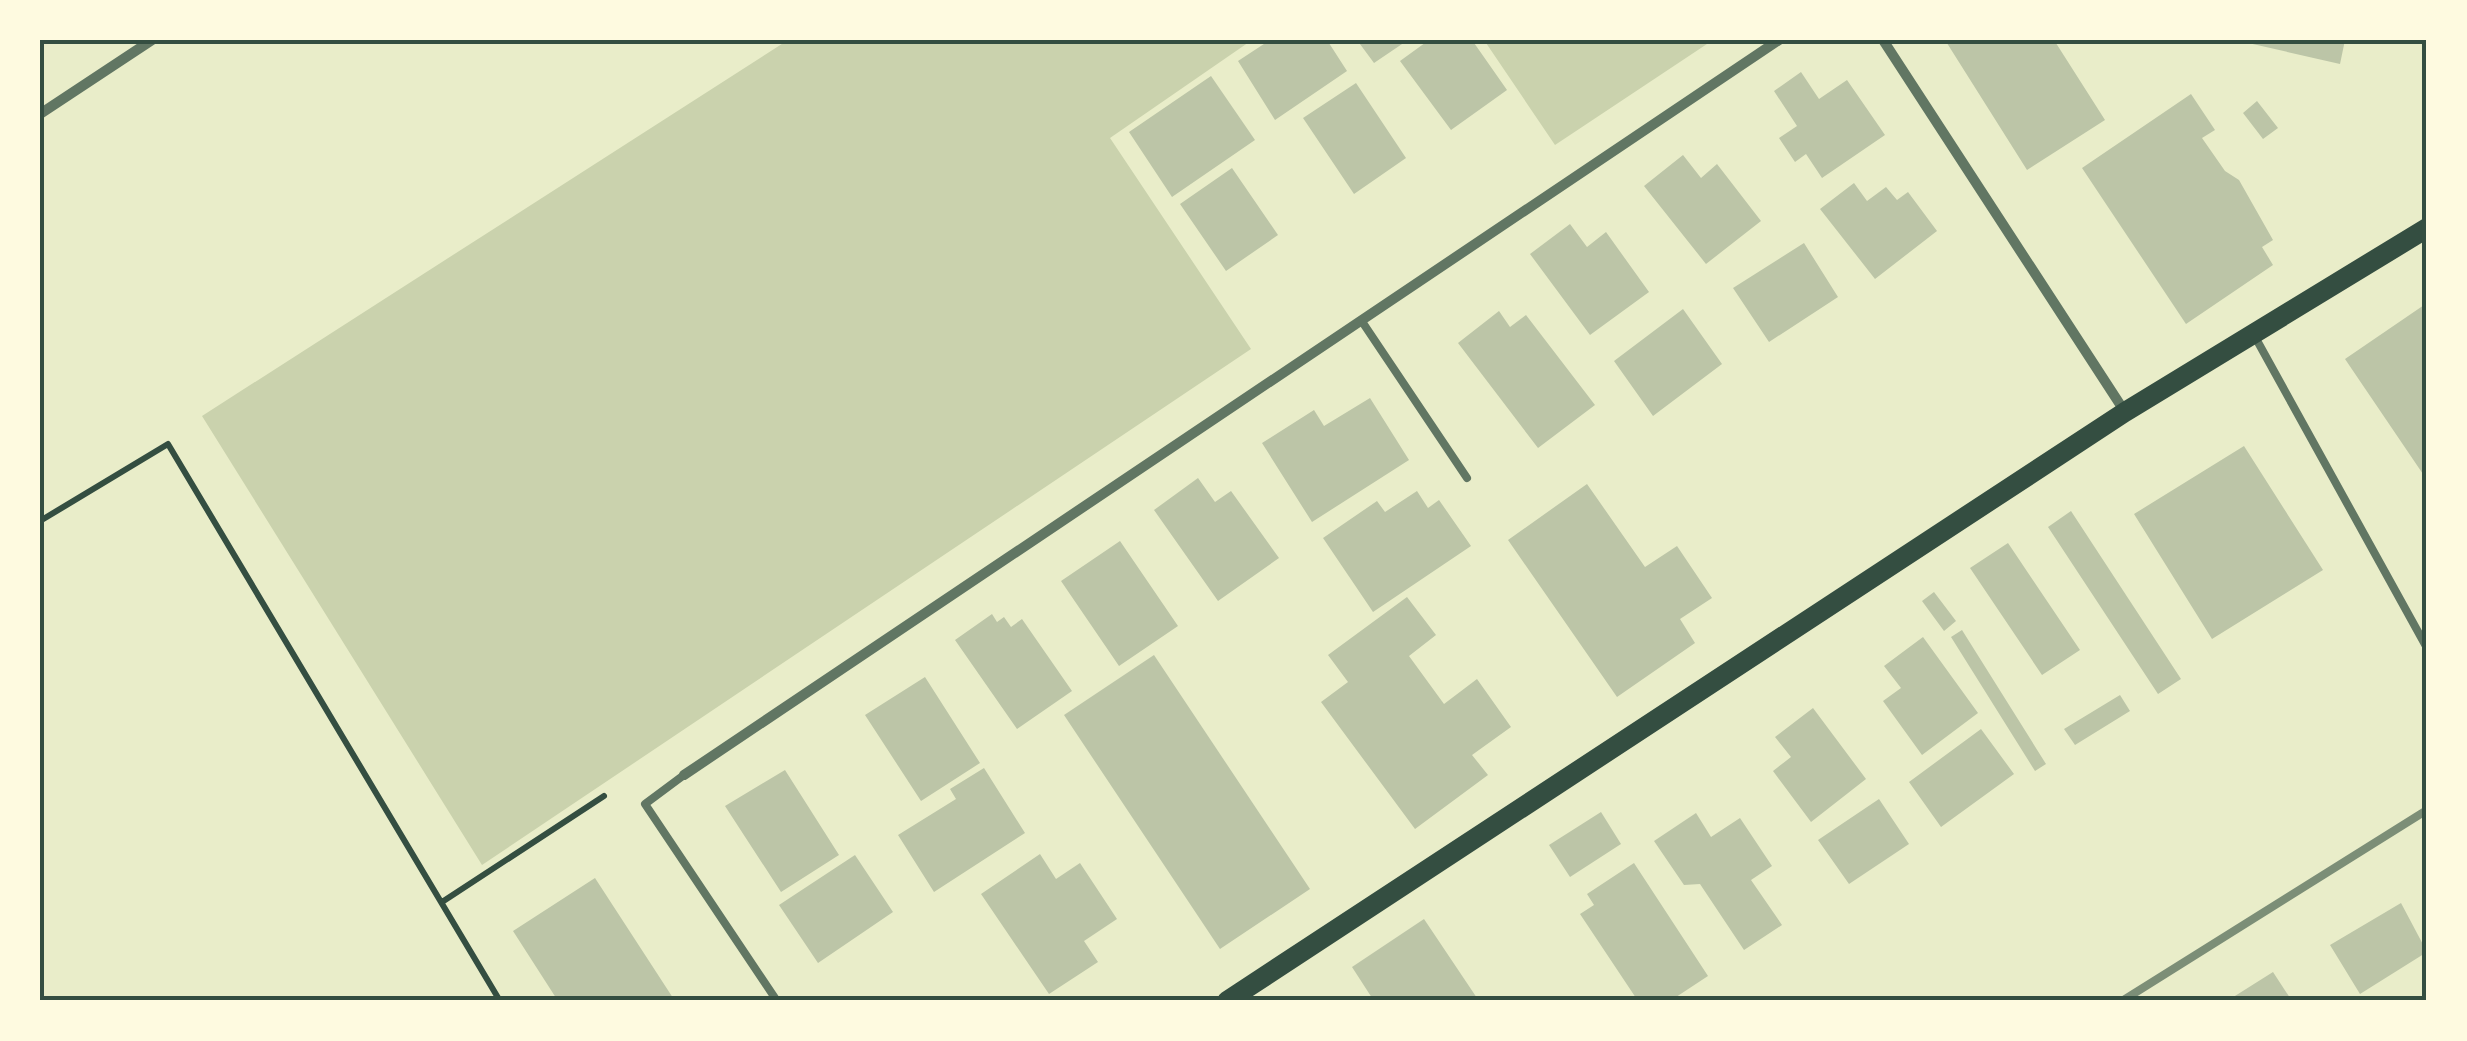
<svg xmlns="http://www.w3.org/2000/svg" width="2467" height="1041" font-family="'Space Grotesk',sans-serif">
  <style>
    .green { fill: #cad2ad }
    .building { fill: #bcc5a7 }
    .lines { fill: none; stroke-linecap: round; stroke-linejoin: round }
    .path { stroke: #344e41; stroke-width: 6 }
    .service { stroke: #617663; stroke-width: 8 }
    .minor { stroke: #617663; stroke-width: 10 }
    .secondary { stroke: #344e41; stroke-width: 20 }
    .rail { stroke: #7c8e77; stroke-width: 8 }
    .neatline { fill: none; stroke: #344e41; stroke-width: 4 }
  </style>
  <rect width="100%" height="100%" fill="#e9edc9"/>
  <!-- green -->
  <path class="green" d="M788,40H1252L1110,138L1251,349L482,865L202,416Z
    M1484,40H1713L1555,145Z"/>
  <!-- building -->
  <path class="building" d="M1270,40H1327L1347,71L1275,120L1238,61Z
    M1357,40H1408L1374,63Z
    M1429,40H1472L1507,90L1451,130L1400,61Z
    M1945,40H2054L2105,120L2027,170Z
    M2235,40H2345L2340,64Z
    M1801,72L1819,99L1847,80L1885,135L1822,178L1806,154L1795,162L1779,138L1797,126L1774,91Z
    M1211,76L1255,140L1172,197L1129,132Z
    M1356,83L1406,158L1354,194L1303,118Z
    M2191,94L2215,130L2202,138L2225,171L2239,180L2273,240L2262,247L2273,265L2186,324L2082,168Z
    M2257,101L2278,128L2263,139L2243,113Z
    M1683,155L1701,178L1717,164L1761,221L1706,264L1644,186Z
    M1232,168L1278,235L1226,271L1180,204Z
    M1854,183L1867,201L1886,187L1897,200L1908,192L1937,231L1875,279L1820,209Z
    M1570,224L1587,247L1606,232L1649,292L1590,335L1530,254Z
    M1804,243L1838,297L1769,342L1733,288Z
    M2427,303V480L2345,359Z
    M1683,309L1722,364L1653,416L1614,361Z
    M1499,311L1510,327L1526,315L1595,405L1538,448L1458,343Z
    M1370,398L1409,460L1312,522L1262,443L1314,410L1324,426Z
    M2244,446L2323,570L2212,639L2134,514Z
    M1198,478L1215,502L1231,491L1279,558L1218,601L1154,510Z
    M1587,484L1645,567L1677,546L1712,598L1680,619L1695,643L1617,697L1508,540Z
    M1417,491L1428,508L1439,500L1471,546L1373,612L1323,538L1377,501L1385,512Z
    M2071,511L2181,679L2158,694L2048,527Z
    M1120,541L1178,626L1119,666L1061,581Z
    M2008,543L2080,650L2042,675L1970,568Z
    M1934,592L1956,621L1944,631L1922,601Z
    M1407,597L1436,635L1409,656L1444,704L1477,679L1511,727L1472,755L1488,775L1415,829L1321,702L1348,682L1328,655Z
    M992,614L997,622L1004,617L1011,627L1022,619L1072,691L1017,729L955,640Z
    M1962,630L2046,764L2035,771L1951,637Z
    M1923,637L1978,713L1922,755L1883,701L1901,688L1884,666Z
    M1154,655L1310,889L1220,949L1064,715Z
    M925,677L980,763L921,801L865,715Z
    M2120,695L2130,711L2075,745L2064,729Z
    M1813,708L1866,779L1811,822L1773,771L1791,757L1775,737Z
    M1981,729L2014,774L1941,827L1909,782Z
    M984,768L1025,833L934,892L898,835L956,799L950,789Z
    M785,770L839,855L781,892L725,806Z
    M1879,799L1909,844L1849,884L1818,840Z
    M1601,812L1621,844L1570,877L1549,845Z
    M1696,813L1711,837L1740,818L1772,866L1751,880L1782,925L1744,950L1700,884L1684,885L1654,841Z
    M1040,854L1056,879L1080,863L1117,919L1084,941L1098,962L1049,994L981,894Z
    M855,855L893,912L818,963L779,905Z
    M1634,863L1708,976L1670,1001H1638L1580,914L1594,905L1587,894Z
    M595,878L675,1001H558L513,931Z
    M2401,903L2427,952L2360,994L2330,945Z
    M1424,919L1479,1001H1374L1352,967Z
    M2273,972L2292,1001H2227Z"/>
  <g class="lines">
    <!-- path -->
    <path class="path" d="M40,521L168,444L500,1001
      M442,902L604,796"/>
    <!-- service -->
    <path class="service" d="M1363,323L1467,478
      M2254,335L2427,648
      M684,775L645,804L777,1001"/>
    <!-- minor -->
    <path class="minor" d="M1883,40L2125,412
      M40,114L152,40
      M684,775L1779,40"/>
    <!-- secondary -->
    <path class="secondary" d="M1227,1001L2125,412L2427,228"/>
    <!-- rail -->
    <path class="rail" d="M2122,1001L2427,810"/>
  </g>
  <!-- border -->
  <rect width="2467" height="1041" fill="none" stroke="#fefae0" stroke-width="85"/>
  <rect x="42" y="42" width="2382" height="956" class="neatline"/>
</svg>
